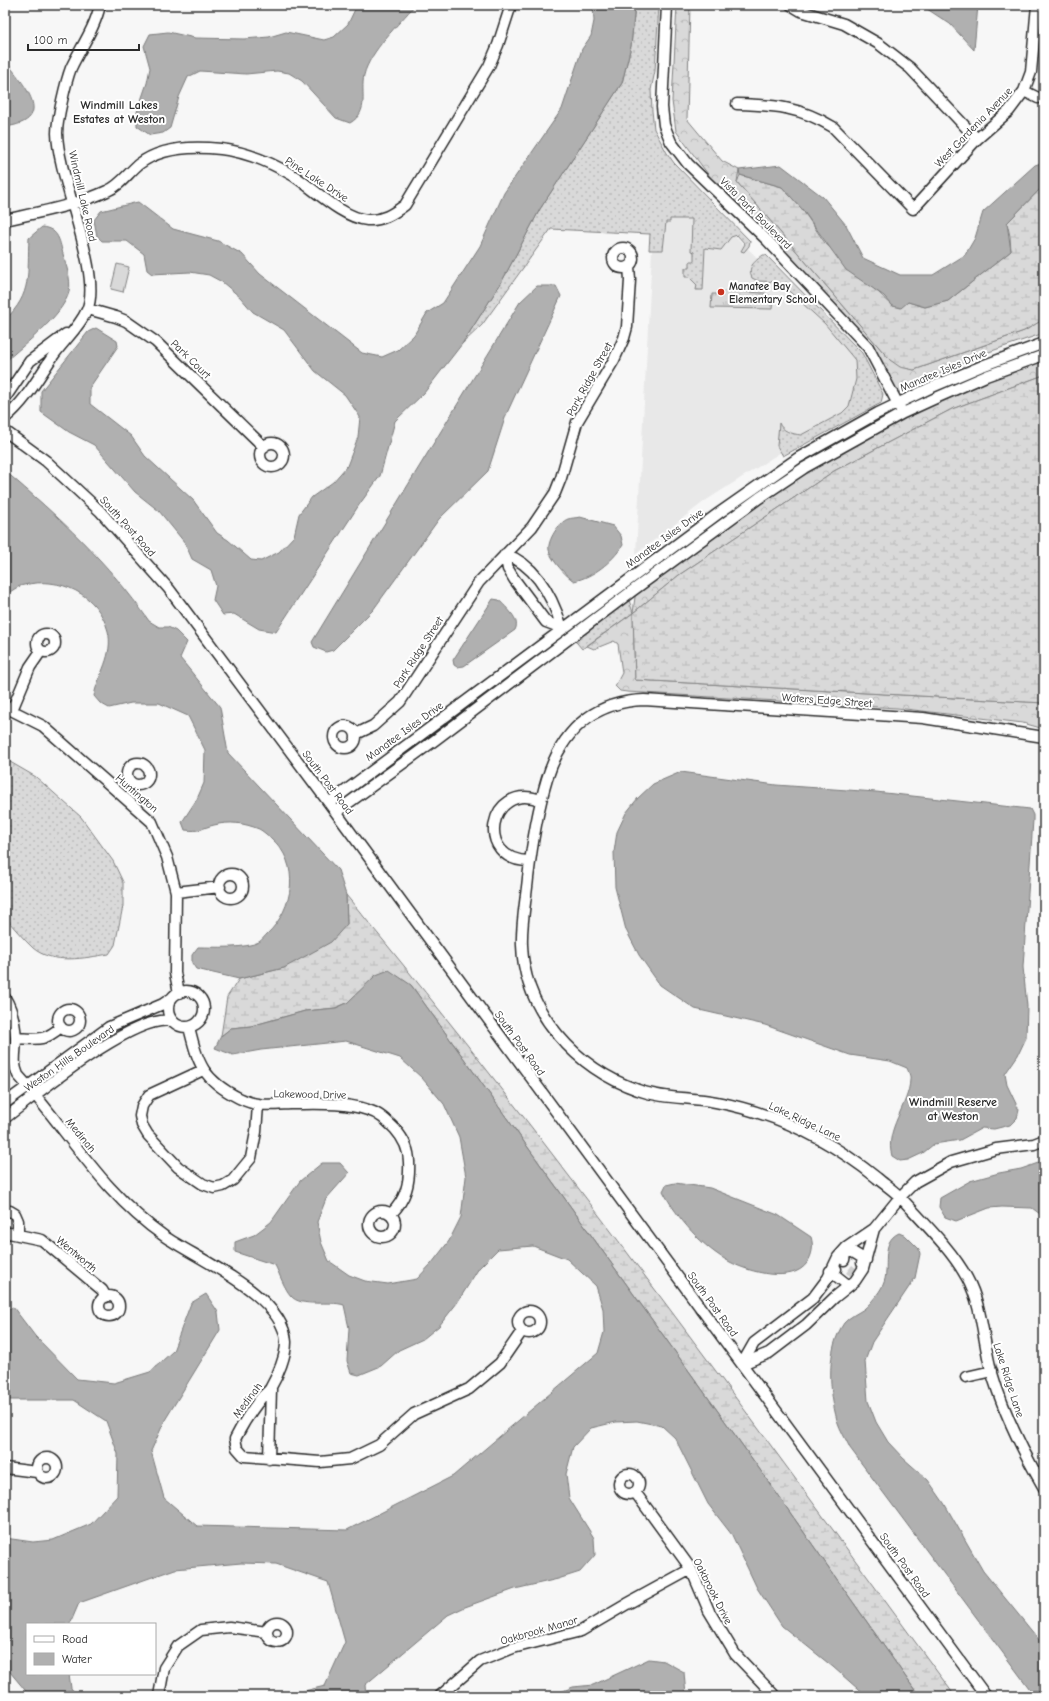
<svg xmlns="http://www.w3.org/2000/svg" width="1049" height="1701" font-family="'Comic Neue',sans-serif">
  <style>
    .built { fill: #e8e8e8 }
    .grass { fill: url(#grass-dots); stroke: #828282 }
    .forest { fill: url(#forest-crowns); stroke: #828282 }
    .wetland { fill: url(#wetland-marsh); stroke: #828282 }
    .park { fill: url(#park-tufts); stroke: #828282 }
    .pitch { fill: #d9d9d9; stroke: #828282 }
    .water { fill: #b0b0b0; stroke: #7b7b7b }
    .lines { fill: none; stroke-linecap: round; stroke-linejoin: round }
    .minor-tunnel { stroke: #cecece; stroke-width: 10; stroke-dasharray: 10 5; stroke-linecap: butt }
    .minor-casing { stroke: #2b2b2b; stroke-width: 13 }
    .minor { stroke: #fff; stroke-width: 10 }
    .poi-dot { fill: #c8321e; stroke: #fff; stroke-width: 1.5 }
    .labels { text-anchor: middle; stroke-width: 4; stroke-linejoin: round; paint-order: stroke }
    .street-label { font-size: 11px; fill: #2b2b2b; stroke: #fff }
    .poi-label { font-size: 11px; font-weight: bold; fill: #2b2b2b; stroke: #fff; text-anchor: start }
    .neighbourhood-label { font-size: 12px; font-weight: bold; fill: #2b2b2b; stroke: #fff }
  </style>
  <defs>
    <pattern id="grass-dots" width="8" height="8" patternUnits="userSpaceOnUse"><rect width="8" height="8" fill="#d9d9d9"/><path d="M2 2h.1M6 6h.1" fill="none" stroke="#bababa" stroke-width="1.8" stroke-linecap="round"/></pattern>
    <pattern id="forest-crowns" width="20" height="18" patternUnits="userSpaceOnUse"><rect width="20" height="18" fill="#d9d9d9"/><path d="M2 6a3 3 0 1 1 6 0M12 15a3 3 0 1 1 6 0" fill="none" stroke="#bababa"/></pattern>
    <pattern id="wetland-marsh" width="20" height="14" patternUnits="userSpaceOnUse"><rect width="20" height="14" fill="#d9d9d9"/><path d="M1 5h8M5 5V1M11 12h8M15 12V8" fill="none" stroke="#bababa"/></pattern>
    <pattern id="park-tufts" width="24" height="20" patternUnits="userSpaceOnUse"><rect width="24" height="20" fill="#d9d9d9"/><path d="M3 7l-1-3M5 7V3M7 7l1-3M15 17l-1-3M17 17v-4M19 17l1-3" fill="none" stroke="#bababa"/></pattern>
  </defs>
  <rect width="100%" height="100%" fill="#f7f7f7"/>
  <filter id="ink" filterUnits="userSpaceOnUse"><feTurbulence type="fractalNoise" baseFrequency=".025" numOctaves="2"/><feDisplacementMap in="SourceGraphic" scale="8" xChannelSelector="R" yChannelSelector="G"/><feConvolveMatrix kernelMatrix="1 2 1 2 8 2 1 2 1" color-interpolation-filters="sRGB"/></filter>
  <g filter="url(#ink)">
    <!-- built -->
    <path class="built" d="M635,126L731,232L854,353L861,375L849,413L786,449L705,501L636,554L653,232Z"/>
    <!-- grass -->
    <path class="grass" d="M635,5H659L655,71L651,90L652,111L654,129L667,153L674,163L750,241L749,246L744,252L741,251L745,244L737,235L731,237L721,250L705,248L703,290H696L697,285L689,277H685V268H690V261H694V252L691,251L692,219H670V222H666L663,250H649L650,234L551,229L482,325L462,344L501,283L540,209L622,83L631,46Z
      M763,255H766L862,353L883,394L881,403L783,456L777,446L779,423C782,431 792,434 801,435L842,413L849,406L856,379L855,360L825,324L779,282L758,281L752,278C747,267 754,262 763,255Z
      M629,600L633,613L582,649L572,637Z
      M5,759L36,777L81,817L113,861L123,882V906L115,945L109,954C85,958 53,965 33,948C23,939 15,928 5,918Z"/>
    <!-- forest -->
    <path class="forest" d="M677,5H690L687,119L722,161L739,170L737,182L890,360L914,370L1024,331L1044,319V333L983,354L893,395L868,347L730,204L676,131L672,101Z
      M1044,355V375L952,409L834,471L679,575L633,613L635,680L1044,703V729L1023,723L897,708L627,692L620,691L615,686L622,673L618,644L614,641L594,649L587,646L633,613L636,589L759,498L903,413Z"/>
    <!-- wetland -->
    <path class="wetland" d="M740,175L782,187L802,209L825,243L893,306L908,302L925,307L948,301L1011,251L1010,236L1007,223L1044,185V319L1024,331L914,370L900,367L890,360L737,182Z
      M1044,375V703L635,680L633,613L679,575L834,471L952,409Z
      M346,895C560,1153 756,1426 955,1696H919L758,1467L411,985L360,991L347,1003L335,1008L305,1011L251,1026L231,1028L221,1036L227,997L239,979L284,968L347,924Z"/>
    <!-- park -->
    <path class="park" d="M725,291L765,293L773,298L772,309L711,308L712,294H719Z"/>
    <!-- pitch -->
    <path class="pitch" d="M117,264L129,267L123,292L111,289Z"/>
    <!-- water -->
    <path class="water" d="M357,5H415C399,24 370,51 364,75C360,94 370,111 350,123L336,118L302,81L289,73L277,71L246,74L200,71L188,77L179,97L170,128L163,133L150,135L137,126V112L147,83L150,68L144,46L150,34L168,32L195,38L244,39L269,37L286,32L324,40L334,37L348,24Z
      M593,5H635L631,46L622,83L540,209L501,283L462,344L424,393L395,421L380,476L359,505L276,632L259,629L234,614L223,615L213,600L216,586L211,570L192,559L185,543L159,511L135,492L94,445L69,432L41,412V391L88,332L96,328L117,341L118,346L90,387V404L131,436L145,456L193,500L217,533L228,540L251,560L261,561L279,552L294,536L299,514L312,497L333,482L347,466L358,437L360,417L345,395L315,371L284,330L253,312L240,297L222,282L209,275L190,272L152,274L147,270L144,254L127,241H102L97,236L94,220L101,211L138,202L173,229L218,241L242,254L260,274L362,353L382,357L398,350L414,335L427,313L443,303L480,246L504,193L562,109L582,49L591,36L594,21Z
      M921,5H978L974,50L950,24Z
      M5,60C23,84 58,120 5,127Z
      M1044,162V185L1007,223L1011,251L948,301L925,307L908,302L901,308L893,306L884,296L846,270L802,209L782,187L740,175L739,170L781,165L823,197L846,225L863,258L900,275H933L965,255L975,238L983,212L1035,165Z
      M42,227C57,229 59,238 62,250C65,263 72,279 69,292C62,317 24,344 5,362V320C33,293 27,274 29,238Z
      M537,286H556L561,296L506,415L488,471L439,519L373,610L333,650L326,652L314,647L312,642L520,302Z
      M5,471C58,516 109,563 149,621L159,627H168L176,631L187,642L180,658L220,707L228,753L338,870L346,895L347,924L331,942L284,968L239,979L196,969L192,963V955L198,947C213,947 246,949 259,942C262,940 265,936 267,934C294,909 301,863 271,838C267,835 263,831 259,829C244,823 230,821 214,825C201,828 201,832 185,830L182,822L197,799L204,783L205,750L188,716L159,703H131L109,708L100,703L94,696C98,674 114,655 108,631C98,594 60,576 24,585C17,586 11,592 5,595Z
      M580,517L613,526L621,536L623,545C612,562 593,577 574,581C566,576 551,560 549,550C547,541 559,522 568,519C571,518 576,518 580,517Z
      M493,599L499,600C506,608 521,619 515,630L464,666L457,667L454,665L453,660Z
      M681,772L776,785L876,792L1030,809L1033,815V820L1023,967L1027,1006L1026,1038L1018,1055L1005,1074L1007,1085L1019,1110L1017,1118L1010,1125L994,1129L982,1128L960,1140L934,1144L923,1153L908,1160L900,1161L892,1156C884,1130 909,1105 910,1080C911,1076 908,1071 907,1068L890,1061L850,1055L765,1025L695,1009L660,985L639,955L626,930L615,887L614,852L617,832L626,813L638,798L653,784Z
      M389,970L411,985L758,1467L919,1696H866L833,1667L782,1626L757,1588L732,1535L708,1504L675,1438L662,1426L637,1421L616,1422L591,1428L573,1447L566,1474L569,1498L594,1538L595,1555L580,1572L558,1579L515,1589L465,1607L448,1615L365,1685L366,1696H284L325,1686L345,1642L328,1582L276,1564L241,1563L175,1569L79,1603L70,1624H27V1674H69L71,1688L77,1696H30L5,1666V1538L33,1542L53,1540L91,1524L117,1496L118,1454L106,1421L74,1400H5V1311L13,1307L35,1336L77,1379L114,1383L150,1372L173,1351L191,1303L206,1294L218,1312L220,1330L165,1420L151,1451L164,1498L197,1526L347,1530L453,1476L598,1353L604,1332L603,1309L596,1286L567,1259L533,1246L498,1249L479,1268L457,1303L439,1326L423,1339L399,1350L381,1366L359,1375L351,1373L347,1361L349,1328L344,1305C329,1300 301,1308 291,1296C284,1288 280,1275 275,1265L235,1252V1242L254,1235L271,1222L300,1181L322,1163H340L349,1173L326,1199L317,1222L321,1242L329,1261L349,1275L365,1281L388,1284L417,1279L432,1263L449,1241L461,1217L466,1177L459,1137L444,1104L422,1078L400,1058L346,1041L261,1050L233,1055L215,1048L221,1036L231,1028L251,1026L305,1011L336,1008L347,1003L376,975Z
      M1044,1161V1217L1032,1208L1002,1207L989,1208L956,1221L945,1217L939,1207L940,1198L970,1181L999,1173L1021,1169Z
      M675,1183L710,1188L778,1215L811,1237C814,1247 812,1255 807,1263C792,1284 749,1272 730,1262C703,1248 677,1218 663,1191L666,1185Z
      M899,1233L906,1236L919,1249L920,1254L915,1278L872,1342L865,1361L868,1401L876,1422L888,1442L903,1458L928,1480L944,1503L983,1571L1044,1646V1696H1035L850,1448C846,1439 840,1430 837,1420C829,1391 826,1349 844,1323C849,1317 858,1313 864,1309C871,1303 879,1293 883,1285C891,1268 879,1242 899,1233Z
      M649,1659L664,1661L684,1672L686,1696H551L573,1687L593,1685Z"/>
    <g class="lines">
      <!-- minor-tunnel -->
      <path class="minor-tunnel" d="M850,1276L856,1268"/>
      <defs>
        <path id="minor" d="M667,5L662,107L664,125L671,142L688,164L767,240L868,347L900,408
          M791,5L801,11L844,24L879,44L910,68L977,139
          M1024,91L1038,98
          M737,104C775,105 800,107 833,127L913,209L977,139L1009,111L1024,91L1031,72L1037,5
          M5,220C39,212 75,206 107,191C120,186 129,172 139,164C161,147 194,146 221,149C247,152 272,163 294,176C314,189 343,218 367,220C382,221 393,214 405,205L489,66L498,45L511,5
          M613 258a10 10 0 1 1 20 0a10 10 0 1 1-20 0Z
          M88,309L116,317L126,321L156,342L264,447
          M5,398L30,361L66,334
          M5,418C26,401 38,378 53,356C64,340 79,328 87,310C103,274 58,179 57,133C57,119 66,81 71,68C81,47 95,28 100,5
          M5,431L46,461L100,511L169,589L329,803L986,1696
          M260 455a12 12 0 1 1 24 0a12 12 0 1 1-24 0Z
          M505,554C536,565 553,598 562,628L546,622L514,579L508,569Z
          M37 643a9 9 0 1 1 18 0a9 9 0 1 1-18 0Z
          M5,707L43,726L152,822L167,857L176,892L175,973L179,993
          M12,710L30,667L41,651
          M334 737a11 11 0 1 1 22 0a11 11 0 1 1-22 0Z
          M356,734L373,726L400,702L479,582L532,527L555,493L561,478L577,422L614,360L624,338L627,327L630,280L629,266
          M1044,737L923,718L644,700C592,702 562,731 547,779C537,812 532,844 528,878C526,900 521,923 522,945C524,1012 577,1069 638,1090C662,1099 690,1097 716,1102C775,1113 830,1140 877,1178C885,1185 895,1191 903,1200C924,1223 952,1250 967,1278C982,1305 983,1340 991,1370C1003,1412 1022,1450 1044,1488
          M127 774a11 11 0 1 1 22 0a11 11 0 1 1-22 0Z
          M329,803L719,513L798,458L878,413L930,388L982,366L1044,343
          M336,812L435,740L632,591L759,498L804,468L903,413L938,397L986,376L1044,355
          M530,861C474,862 488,781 540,800
          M219 886a12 12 0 1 1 24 0a12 12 0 1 1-24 0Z
          M176,892L220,887
          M168 1009a18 18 0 1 1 36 0a18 18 0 1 1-36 0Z
          M5,998C12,1009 15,1025 16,1038C16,1052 12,1062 18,1075C67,1129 103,1194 164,1236C197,1259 284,1295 286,1342C286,1356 278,1375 271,1387C269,1392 264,1394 261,1398C251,1411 242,1425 235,1439L237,1448L244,1456L320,1462L350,1459L379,1445L414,1414L469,1389L500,1363L522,1331
          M58 1020a11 11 0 1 1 22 0a11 11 0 1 1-22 0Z
          M189,1027C198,1064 203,1080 239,1098C257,1107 270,1105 290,1104C315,1104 344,1102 368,1110C379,1113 387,1121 395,1129C403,1138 409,1150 409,1162C410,1183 406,1199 391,1214
          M16,1038C38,1039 43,1042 61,1027
          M203,1070L149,1095L142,1106L140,1116L142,1125L148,1135L178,1167L203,1184L214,1188L223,1186L233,1180L251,1158L256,1132L258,1105
          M5,1103L109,1027L163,1004L172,998
          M5,1118C37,1094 134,1013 172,1021
          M369 1224a13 13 0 1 1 26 0a13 13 0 1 1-26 0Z
          M5,1212L10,1211L15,1214L18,1221V1235
          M874,1229L863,1269L855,1281L835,1297L806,1325L769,1353L742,1364L754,1343L813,1298L828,1278L838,1257L846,1248L874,1229L900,1197L915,1182L951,1162L996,1149L1034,1144L1044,1140
          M5,1234L9,1233L42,1240L102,1290L106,1297
          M844,1260L846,1248L866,1260L862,1263
          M836,1269L830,1271L849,1286
          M99 1306a10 10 0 1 1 20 0a10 10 0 1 1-20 0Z
          M518 1322a11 11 0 1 1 22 0a11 11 0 1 1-22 0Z
          M966,1377L992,1371
          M37 1468a10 10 0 1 1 20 0a10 10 0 1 1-20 0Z
          M269,1459L271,1389
          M5,1468L37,1472
          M619 1484a10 10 0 1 1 20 0a10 10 0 1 1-20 0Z
          M635,1492L691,1569L709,1611L735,1654L775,1696
          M267 1632a10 10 0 1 1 20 0a10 10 0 1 1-20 0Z
          M159,1696L164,1668L178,1646L201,1630L229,1627L267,1632
          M440,1696L480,1661L513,1648L581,1631L627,1604L691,1569"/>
      </defs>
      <!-- minor casing -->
      <use href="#minor" class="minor-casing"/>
      <!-- minor -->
      <use href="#minor" class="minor"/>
    </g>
  </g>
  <!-- markers -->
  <circle class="poi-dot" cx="721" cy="292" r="4"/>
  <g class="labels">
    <!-- street labels -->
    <g class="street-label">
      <text transform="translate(973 127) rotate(-46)" y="4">West Gardenia Avenue</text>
      <text transform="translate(317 179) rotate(33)" y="4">Pine Lake Drive</text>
      <text transform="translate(83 196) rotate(77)" y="4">Windmill Lake Road</text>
      <text transform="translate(756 213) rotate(45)" y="4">Vista Park Boulevard</text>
      <text transform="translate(191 359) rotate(44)" y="4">Park Court</text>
      <text transform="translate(943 370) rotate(-23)" y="4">Manatee Isles Drive</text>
      <text transform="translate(589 379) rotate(-61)" y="4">Park Ridge Street</text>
      <text transform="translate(128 526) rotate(48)" y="4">South Post Road</text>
      <text transform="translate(664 538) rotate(-36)" y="4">Manatee Isles Drive</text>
      <text transform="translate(418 652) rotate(-57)" y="4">Park Ridge Street</text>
      <text transform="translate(827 700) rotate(4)" y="4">Waters Edge Street</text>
      <text transform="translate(404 731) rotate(-36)" y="4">Manatee Isles Drive</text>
      <text transform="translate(328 782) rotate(53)" y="4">South Post Road</text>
      <text transform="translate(137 793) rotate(41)" y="4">Huntington</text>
      <text transform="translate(520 1043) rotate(54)" y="4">South Post Road</text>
      <text transform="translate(69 1058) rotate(-35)" y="4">Weston Hills Boulevard</text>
      <text transform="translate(310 1094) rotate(1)" y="4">Lakewood Drive</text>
      <text transform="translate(805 1121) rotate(25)" y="4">Lake Ridge Lane</text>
      <text transform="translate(81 1135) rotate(51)" y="4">Medinah</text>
      <text transform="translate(77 1254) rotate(40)" y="4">Wentworth</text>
      <text transform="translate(713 1304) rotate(54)" y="4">South Post Road</text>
      <text transform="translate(1009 1380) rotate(72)" y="4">Lake Ridge Lane</text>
      <text transform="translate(247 1400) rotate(-53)" y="4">Medinah</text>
      <text transform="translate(905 1565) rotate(54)" y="4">South Post Road</text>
      <text transform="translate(713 1591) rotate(63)" y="4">Oakbrook Drive</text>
      <text transform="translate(539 1630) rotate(-16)" y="4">Oakbrook Manor</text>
    </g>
    <!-- poi labels -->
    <g class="poi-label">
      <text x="729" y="290">Manatee Bay<tspan x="729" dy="13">Elementary School</tspan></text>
    </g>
    <!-- neighbourhood labels -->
    <g class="neighbourhood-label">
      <text x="119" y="109">Windmill Lakes<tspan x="119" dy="14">Estates at Weston</tspan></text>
      <text x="953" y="1106">Windmill Reserve<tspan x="953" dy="14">at Weston</tspan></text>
    </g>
  </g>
  <!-- margin -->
  <rect width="1049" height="1701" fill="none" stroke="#fff" stroke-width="20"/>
  <rect x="10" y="10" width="1029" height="1681" fill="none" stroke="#2b2b2b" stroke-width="1.5" filter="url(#ink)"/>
  <!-- legend -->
  <rect x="26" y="1623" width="130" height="52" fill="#ffffff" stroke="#aaaaaa"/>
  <rect x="34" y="1636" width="20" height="6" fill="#ffffff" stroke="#aaaaaa"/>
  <text x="62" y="1643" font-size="12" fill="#2b2b2b">Road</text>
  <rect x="34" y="1653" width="20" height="12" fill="#b0b0b0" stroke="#aaaaaa"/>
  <text x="62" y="1663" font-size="12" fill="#2b2b2b">Water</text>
  <!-- scale -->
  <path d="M28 44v6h111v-6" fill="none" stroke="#2b2b2b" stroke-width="2"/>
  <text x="34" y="44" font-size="12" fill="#2b2b2b" stroke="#ffffff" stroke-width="3" paint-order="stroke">100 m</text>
</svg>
